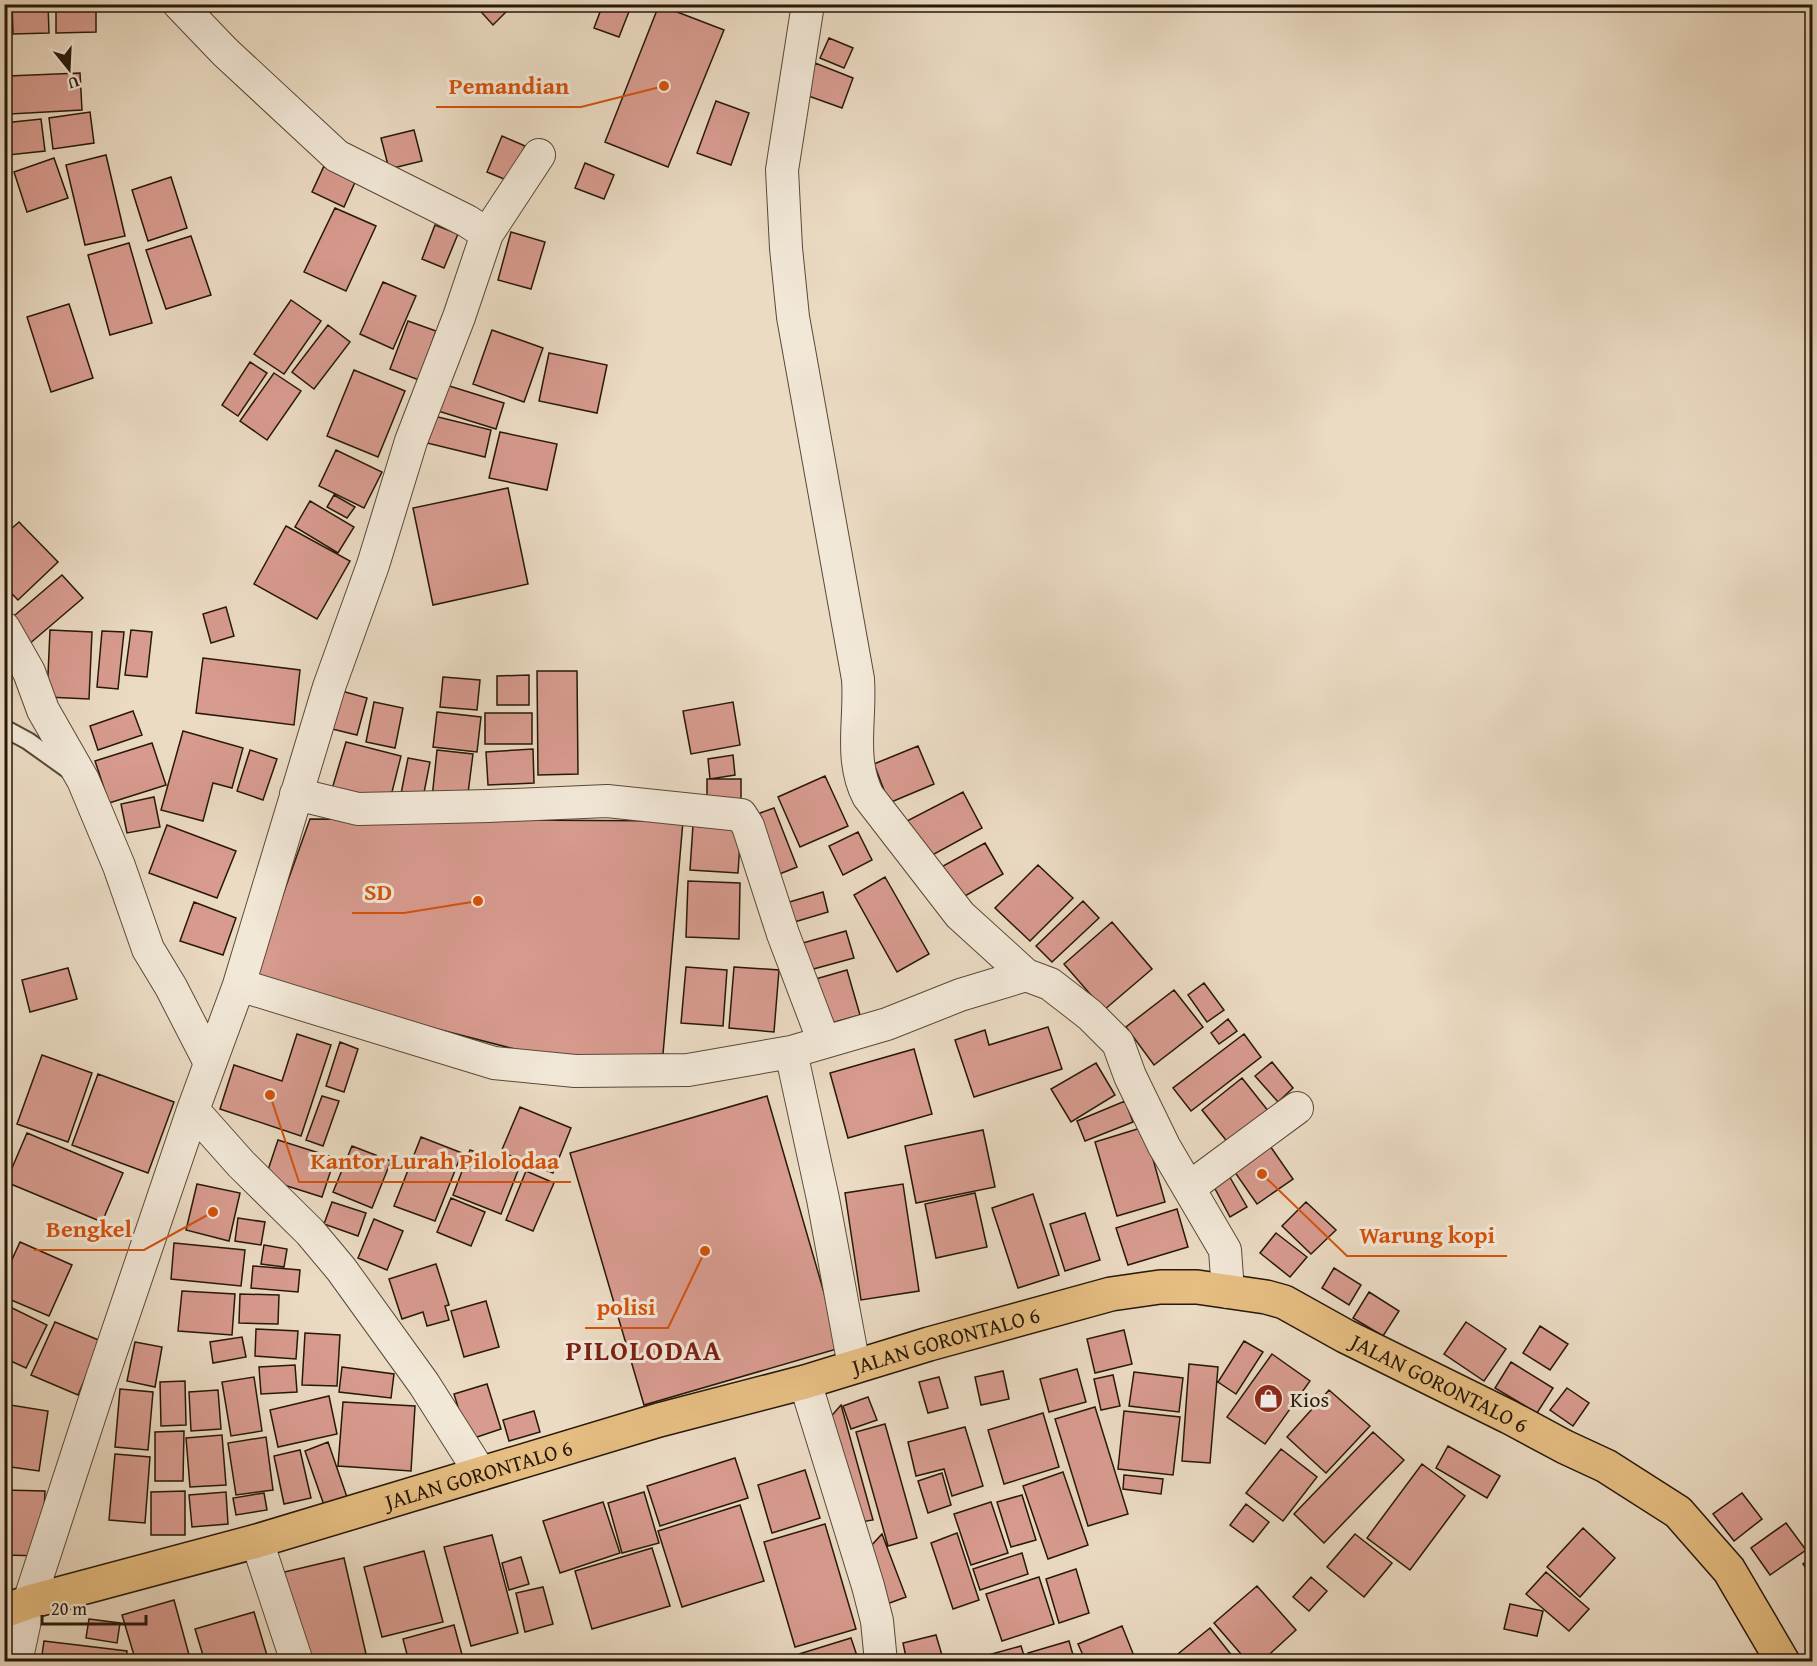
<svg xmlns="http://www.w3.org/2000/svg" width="1817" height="1666" font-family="'Gentium Book Plus',serif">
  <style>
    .building { fill: #d89b8f; stroke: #271809; stroke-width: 1.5 }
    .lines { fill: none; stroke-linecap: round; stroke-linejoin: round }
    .service-casing { stroke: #584938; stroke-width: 20 }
    .minor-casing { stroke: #584938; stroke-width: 34 }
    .primary-casing { stroke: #271809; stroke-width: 36 }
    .service { stroke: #f2e8d8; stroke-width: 16 }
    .minor { stroke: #f2e8d8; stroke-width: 32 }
    .primary { stroke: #e6be82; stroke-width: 33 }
    .labels { text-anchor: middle; stroke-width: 6; stroke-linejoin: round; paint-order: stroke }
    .street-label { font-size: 22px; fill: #271809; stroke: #f2e8d8 }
    .poi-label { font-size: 22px; fill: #271809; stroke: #f2e8d8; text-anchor: start }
    .district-label { font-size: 28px; font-weight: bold; letter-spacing: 1.5px; fill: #7a1f14; stroke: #f2e8d8 }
    .leader { fill: none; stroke: #d5520c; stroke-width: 2 }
    .callout-dot { fill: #d5520c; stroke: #f2e8d8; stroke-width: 2 }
    .callout-label { font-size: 24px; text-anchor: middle; font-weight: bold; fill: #d5520c; stroke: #f2e8d8; stroke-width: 6; stroke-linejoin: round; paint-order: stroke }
  </style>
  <rect width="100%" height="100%" fill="#ebdbc3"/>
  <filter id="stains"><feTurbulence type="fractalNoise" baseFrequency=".00333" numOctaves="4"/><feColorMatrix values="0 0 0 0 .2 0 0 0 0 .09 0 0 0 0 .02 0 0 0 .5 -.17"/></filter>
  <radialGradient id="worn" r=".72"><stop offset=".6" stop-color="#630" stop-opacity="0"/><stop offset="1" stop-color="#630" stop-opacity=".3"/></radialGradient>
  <!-- building -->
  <path class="building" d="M12,4H48L49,33L13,34Z
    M56,4H96V32L56,33Z
    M474,4H514L493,25Z
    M603,4H619L630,9L619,37L594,28Z
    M659,5L724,30L668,167L605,142Z
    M829,38L853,48L844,68L820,58Z
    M815,63L853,78L842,108L803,94Z
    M80,73L82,110L10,114L8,76Z
    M716,101L749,113L731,165L697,153Z
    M90,112L94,143L53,149L49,118Z
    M41,119L45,151L8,155L4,123Z
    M414,130L422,161L389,169L381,138Z
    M502,136L525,146L509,181L487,172Z
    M106,155L125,236L85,245L66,165Z
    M54,158L68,198L27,212L14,172Z
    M585,163L614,175L604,199L575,188Z
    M324,166L356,180L344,207L312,192Z
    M171,177L187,228L148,241L132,190Z
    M335,208L376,226L346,291L304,272Z
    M435,225L458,234L444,268L422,259Z
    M511,232L545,242L531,289L498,280Z
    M191,236L211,295L166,309L146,250Z
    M129,243L152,323L110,335L88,255Z
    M383,282L416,296L393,349L360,334Z
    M291,300L321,321L284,374L254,354Z
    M69,304L93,378L51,392L27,317Z
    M408,321L436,331L419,380L390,369Z
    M328,325L350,342L314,389L292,372Z
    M492,330L543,348L524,402L473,384Z
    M549,353L607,365L597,413L539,401Z
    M250,362L267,373L238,416L222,405Z
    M354,370L405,391L378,457L327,436Z
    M274,373L301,391L267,440L240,421Z
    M443,384L504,403L496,429L435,410Z
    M434,416L491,430L485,457L427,443Z
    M500,432L557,444L547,490L489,478Z
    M336,450L382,472L364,508L319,486Z
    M508,488L528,584L433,605L413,508Z
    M334,495L355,507L347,518L327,507Z
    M310,501L354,527L338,553L295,527Z
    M19,522L58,562L18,600L4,586V535Z
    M286,526L350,561L317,619L254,584Z
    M62,575L83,598L28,645L8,621Z
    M226,607L234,636L211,643L203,614Z
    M50,630L92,632L89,699L47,697Z
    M131,630L152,632L147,677L125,675Z
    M102,631L124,632L118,689L97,687Z
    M203,658L300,670L294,725L196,713Z
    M537,671H577L578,774L538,775Z
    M529,675V705H497V676Z
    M443,677L480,680L477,710L440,707Z
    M338,690L367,698L357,735L328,728Z
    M374,702L403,708L395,748L366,742Z
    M733,702L740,745L691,754L683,711Z
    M133,711L142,735L98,750L90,726Z
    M437,712L481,717L477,752L433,747Z
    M485,713H532V744H485Z
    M183,731L243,748L232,788L213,783L203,821L161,810Z
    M346,742L401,756L389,804L332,789Z
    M152,743L166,785L109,803L95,761Z
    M918,746L934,784L889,803L874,764Z
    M533,749L534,783L488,785L486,752Z
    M250,750L277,759L263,800L237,791Z
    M437,750L473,754L467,801L432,798Z
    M733,755L735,775L710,779L708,759Z
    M408,758L430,762L422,803L400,799Z
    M825,776L848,826L800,847L778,797Z
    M707,779H741V806H707Z
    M963,792L982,828L925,859L905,822Z
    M154,797L160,827L127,833L121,804Z
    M774,808L797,867L772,877L749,817Z
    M310,819L683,821L663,1054L553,1059L252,981Z
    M167,825L236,851L217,898L149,873Z
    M693,825L741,827L738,873L690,870Z
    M858,832L872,860L843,875L829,846Z
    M985,843L1003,874L953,903L934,871Z
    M1038,865L1073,898L1030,941L995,908Z
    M885,877L929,954L897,972L854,895Z
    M688,881L740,883L739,939L686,937Z
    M823,892L828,912L781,926L776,906Z
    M1083,901L1099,918L1052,962L1036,946Z
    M194,902L236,918L223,955L180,941Z
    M1112,922L1152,969L1104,1010L1064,964Z
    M846,931L854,958L806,971L799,944Z
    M686,967L727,970L723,1026L681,1023Z
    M734,967L779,970L774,1032L729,1028Z
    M68,968L77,999L30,1012L22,980Z
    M847,970L860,1015L824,1025L812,980Z
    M1204,983L1224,1010L1207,1022L1188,995Z
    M1174,990L1203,1027L1154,1065L1126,1027Z
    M1228,1019L1237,1031L1219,1044L1211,1033Z
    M1048,1027L1062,1069L974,1097L955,1040L985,1030L989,1045Z
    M297,1034L331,1045L301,1136L220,1109L234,1065L282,1081Z
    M1244,1034L1261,1057L1191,1111L1173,1088Z
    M340,1042L358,1049L344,1092L326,1086Z
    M914,1049L932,1114L848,1138L830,1073Z
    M42,1055L92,1073L68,1142L17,1124Z
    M1272,1062L1293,1088L1278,1102L1255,1076Z
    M1096,1063L1115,1095L1071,1122L1051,1089Z
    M98,1074L174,1102L148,1173L72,1145Z
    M1242,1078L1273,1117L1233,1149L1202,1110Z
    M322,1096L339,1101L323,1146L306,1140Z
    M767,1096L840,1348L644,1405L570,1153Z
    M1125,1101L1133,1122L1085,1141L1077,1121Z
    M520,1107L571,1128L553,1173L501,1152Z
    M1144,1127L1165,1202L1117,1216L1095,1142Z
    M983,1130L995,1187L916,1203L905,1146Z
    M27,1133L123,1173L102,1222L6,1182Z
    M421,1137L462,1153L435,1221L394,1206Z
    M278,1140L335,1158L322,1197L265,1179Z
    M1268,1143L1293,1179L1257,1204L1232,1168Z
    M352,1146L391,1161L372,1208L333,1192Z
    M470,1150L519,1168L501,1214L453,1195Z
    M526,1171L554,1183L533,1231L506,1220Z
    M1228,1174L1247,1207L1230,1217L1212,1183Z
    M197,1184L240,1193L229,1241L186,1230Z
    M903,1184L919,1291L861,1300L845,1193Z
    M975,1193L987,1247L936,1258L925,1204Z
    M1033,1194L1059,1275L1018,1288L992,1208Z
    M451,1198L485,1212L471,1246L437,1232Z
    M332,1202L366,1213L358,1236L324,1224Z
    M1306,1202L1336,1230L1311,1254L1282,1226Z
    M1177,1209L1188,1247L1128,1265L1116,1228Z
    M1085,1213L1100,1260L1065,1271L1050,1224Z
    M238,1218L265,1222L261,1245L235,1241Z
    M374,1219L403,1231L387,1270L358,1258Z
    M1276,1233L1307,1257L1290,1277L1260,1253Z
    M20,1242L72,1265L49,1316L4,1297V1277Z
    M174,1243L245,1250L241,1286L171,1279Z
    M264,1245L287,1249L284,1267L261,1264Z
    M436,1264L449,1305L445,1306L449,1320L427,1326L423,1312L402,1319L389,1279Z
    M253,1266L300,1270L298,1292L251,1288Z
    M1334,1268L1361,1285L1349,1305L1322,1288Z
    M182,1291L235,1294L232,1335L178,1331Z
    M1369,1292L1399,1311L1383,1336L1353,1318Z
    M240,1294L279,1295L278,1324L239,1323Z
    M486,1301L499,1347L464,1357L451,1311Z
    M4,1304L47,1325L26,1368L4,1358Z
    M55,1322L101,1341L78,1395L31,1375Z
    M1466,1322L1506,1349L1484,1381L1444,1354Z
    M1540,1326L1568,1344L1550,1370L1523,1353Z
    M256,1329L298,1331L296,1359L255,1356Z
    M1124,1330L1132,1364L1095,1373L1087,1339Z
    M305,1333L340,1335L337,1386L302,1385Z
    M242,1337L246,1357L213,1363L210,1342Z
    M1244,1341L1263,1352L1236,1394L1218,1382Z
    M135,1342L162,1347L155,1387L127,1381Z
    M1272,1354L1310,1381L1265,1444L1227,1417Z
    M1511,1362L1553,1388L1537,1413L1495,1388Z
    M1189,1364L1218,1367L1210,1463L1182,1461Z
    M295,1365L297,1392L261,1394L259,1367Z
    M342,1367L394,1374L391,1398L339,1392Z
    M1077,1369L1086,1402L1049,1412L1040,1379Z
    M1003,1371L1009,1399L981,1405L975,1377Z
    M1134,1372L1183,1378L1179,1412L1129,1406Z
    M1113,1375L1120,1406L1101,1410L1094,1379Z
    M254,1377L262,1431L231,1436L222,1382Z
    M939,1377L948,1408L928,1413L919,1382Z
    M185,1381L186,1425L161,1426L160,1382Z
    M487,1384L501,1429L468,1440L454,1394Z
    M1567,1388L1589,1403L1573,1426L1550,1410Z
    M120,1389L153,1392L148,1450L115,1447Z
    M218,1390L221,1429L191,1431L189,1392Z
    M1329,1390L1370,1426L1326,1473L1287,1437Z
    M329,1396L337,1434L278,1447L270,1410Z
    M868,1397L877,1420L851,1429L843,1406Z
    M343,1402L415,1406L411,1471L338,1466Z
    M4,1404L48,1411L39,1471L4,1466Z
    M841,1405L873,1520L855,1523L828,1420Z
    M1095,1407L1128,1514L1088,1526L1055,1419Z
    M534,1411L540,1432L509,1441L503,1420Z
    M1124,1411L1180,1417L1173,1475L1118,1469Z
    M1043,1413L1059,1467L1004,1484L988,1430Z
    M885,1424L917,1538L888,1546L856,1432Z
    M965,1427L983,1486L952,1496L944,1469L916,1476L908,1442Z
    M184,1431L183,1481H155V1432Z
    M1373,1432L1404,1460L1324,1543L1294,1514Z
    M222,1435L226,1485L190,1487L186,1438Z
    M266,1437L273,1490L236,1495L228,1443Z
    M328,1442L348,1500L325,1508L305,1451Z
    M1448,1446L1500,1476L1487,1498L1436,1468Z
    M1281,1449L1317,1477L1283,1521L1246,1493Z
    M300,1450L311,1498L284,1504L274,1456Z
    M115,1454L150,1457L145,1523L109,1520Z
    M735,1458L748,1498L660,1526L647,1486Z
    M1422,1464L1465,1496L1410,1570L1367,1538Z
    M805,1470L820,1518L772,1533L758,1485Z
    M1063,1472L1088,1545L1048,1559L1023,1486Z
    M942,1473L951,1505L928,1513L918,1481Z
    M1124,1475L1163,1479L1161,1494L1123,1489Z
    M4,1490L45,1491L42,1556L4,1555Z
    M185,1491V1535H151V1492Z
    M226,1492L228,1524L192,1527L189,1495Z
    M644,1492L659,1543L622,1553L608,1503Z
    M264,1493L267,1510L236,1515L233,1498Z
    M1742,1493L1762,1519L1734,1541L1713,1514Z
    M1022,1495L1036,1540L1011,1547L997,1502Z
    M603,1502L620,1553L560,1573L543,1521Z
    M991,1502L1008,1553L971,1565L954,1514Z
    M1246,1504L1269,1522L1253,1542L1230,1525Z
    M740,1505L764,1581L682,1607L658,1531Z
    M1786,1523L1806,1550L1770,1575L1751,1548Z
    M825,1524L856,1629L795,1647L764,1542Z
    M1583,1528L1615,1558L1580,1597L1547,1567Z
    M957,1533L979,1600L953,1609L931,1543Z
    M882,1534L906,1597L887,1604L870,1547Z
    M1355,1534L1392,1563L1364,1597L1327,1567Z
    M492,1535L518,1633L471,1646L444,1547Z
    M652,1548L670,1606L592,1629L575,1571Z
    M424,1551L443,1622L382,1637L364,1567Z
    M1022,1553L1028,1574L980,1590L973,1569Z
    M521,1557L529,1584L509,1590L502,1563Z
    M1812,1557V1575L1811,1576L1803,1564Z
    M344,1558L366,1654L332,1662H301L280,1573Z
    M1076,1569L1089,1613L1059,1623L1046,1579Z
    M1546,1572L1589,1609L1569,1631L1526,1594Z
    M1039,1577L1054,1624L1002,1641L986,1594Z
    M1311,1577L1327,1591L1309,1611L1293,1597Z
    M1257,1586L1296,1630L1261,1662H1248L1214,1623Z
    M543,1587L553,1624L525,1632L516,1593Z
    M174,1600L191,1662H136L122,1615Z
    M1510,1604L1543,1611L1537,1636L1504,1629Z
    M254,1612L269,1662H205L195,1629Z
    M89,1619L120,1623L117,1643L86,1638Z
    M454,1625L464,1662H409L403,1639Z
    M1122,1626L1134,1656L1120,1662H1086L1078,1644Z
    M1210,1628L1237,1662H1168Z
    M936,1635L944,1662H907L903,1643Z
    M851,1638L859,1662H801L799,1654Z
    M44,1641L127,1651L126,1662H41Z
    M1069,1641L1075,1662H1031L1028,1653Z
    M1021,1646L1026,1662H990L988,1655Z"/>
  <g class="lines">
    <defs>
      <path id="service" d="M4,728L28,741L70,771"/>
      <path id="minor" d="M179,4L225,52L337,156L467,221L487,234
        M808,4L782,170L786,248L793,317L858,679C861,719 849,759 868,796L960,915L1026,975
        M4,628L29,672L43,710L83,780L119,866L148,949L171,987L210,1063
        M296,794L358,809L489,806L607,801L741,815L748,826L783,934L824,1042
        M239,985L494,1063L575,1071L688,1070L791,1052L887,1024L960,995L1026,975L1050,984L1090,1015L1118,1043L1130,1076L1164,1146L1225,1250L1228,1292
        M791,1052L823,1199L854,1366
        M193,1110L241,1164L310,1232L341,1269L424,1384L481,1474
        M1190,1187L1297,1108
        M805,1382L868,1586L877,1621L881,1662
        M257,1541L297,1662
        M16,1662L29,1602L102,1378L193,1110L239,985L329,687L373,565L411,441L459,317L487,234L539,155"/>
      <g id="primary">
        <path id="s1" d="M4,1611L29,1602L257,1541L659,1420L805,1382L929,1344L1111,1294L1160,1287H1197L1266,1297L1284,1302L1345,1336L1509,1417L1565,1447L1606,1466L1678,1512L1729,1570L1783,1662"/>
      </g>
    </defs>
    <!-- service casing -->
    <use href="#service" class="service-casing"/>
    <!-- minor casing -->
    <use href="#minor" class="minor-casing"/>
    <!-- primary casing -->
    <use href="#primary" class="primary-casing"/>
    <!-- service -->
    <use href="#service" class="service"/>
    <!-- minor -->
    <use href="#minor" class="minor"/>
    <!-- primary -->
    <use href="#primary" class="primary"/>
  </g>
  <!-- icons -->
  <defs>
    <symbol id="shop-disc" viewBox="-11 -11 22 22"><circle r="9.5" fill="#8f2418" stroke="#f2e8d8"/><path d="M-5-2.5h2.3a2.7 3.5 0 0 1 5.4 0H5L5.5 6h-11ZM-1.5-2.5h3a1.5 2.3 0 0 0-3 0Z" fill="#fff"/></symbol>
  </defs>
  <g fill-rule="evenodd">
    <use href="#shop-disc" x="1252" y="1382" width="33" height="33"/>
  </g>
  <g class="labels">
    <!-- street labels -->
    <g class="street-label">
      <text dy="8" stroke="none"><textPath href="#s1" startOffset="980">JALAN GORONTALO 6</textPath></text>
      <text dy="8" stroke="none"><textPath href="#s1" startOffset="1502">JALAN GORONTALO 6</textPath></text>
      <text dy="8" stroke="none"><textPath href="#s1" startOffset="494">JALAN GORONTALO 6</textPath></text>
    </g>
    <!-- poi labels -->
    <g class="poi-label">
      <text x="1290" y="1407">Kios</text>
    </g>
    <!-- district labels -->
    <g class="district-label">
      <text x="644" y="1360">PILOLODAA</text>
    </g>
  </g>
  <!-- callouts -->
  <path class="leader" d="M664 86L581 107H436M478 901L404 913H352M270 1095L299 1182H571M213 1212L144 1250H34M1262 1174L1347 1256H1507M705 1251L668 1328H585"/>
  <g class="callout-dot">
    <circle cx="664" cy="86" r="6"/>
    <circle cx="478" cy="901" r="6"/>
    <circle cx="270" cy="1095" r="6"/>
    <circle cx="213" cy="1212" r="6"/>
    <circle cx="1262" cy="1174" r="6"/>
    <circle cx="705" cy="1251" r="6"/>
  </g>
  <g class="callout-label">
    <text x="509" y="94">Pemandian</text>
    <text x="378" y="900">SD</text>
    <text x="435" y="1169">Kantor Lurah Pilolodaa</text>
    <text x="89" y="1237">Bengkel</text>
    <text x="1427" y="1243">Warung kopi</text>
    <text x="626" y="1315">polisi</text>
  </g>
  <!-- margin -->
  <rect width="1817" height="1666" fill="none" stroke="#ebdbc3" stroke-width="24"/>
  <rect x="6" y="6" width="1805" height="1654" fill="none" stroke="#271809" stroke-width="3"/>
  <rect x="12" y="12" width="1793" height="1642" fill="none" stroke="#271809" stroke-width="1.5"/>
  <!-- north arrow -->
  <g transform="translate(69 69) rotate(162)" stroke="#f2e8d8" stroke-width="4.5" paint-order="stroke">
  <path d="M0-4.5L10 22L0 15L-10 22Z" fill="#271809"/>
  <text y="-9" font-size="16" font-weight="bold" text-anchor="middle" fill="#271809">U</text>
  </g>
  <!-- scale -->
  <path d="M42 1615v9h104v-9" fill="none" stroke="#271809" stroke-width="3"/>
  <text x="51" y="1615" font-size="18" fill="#271809" stroke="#f2e8d8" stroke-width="4.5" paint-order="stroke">20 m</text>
  <rect width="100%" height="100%" filter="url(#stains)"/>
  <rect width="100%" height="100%" fill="url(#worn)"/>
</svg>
